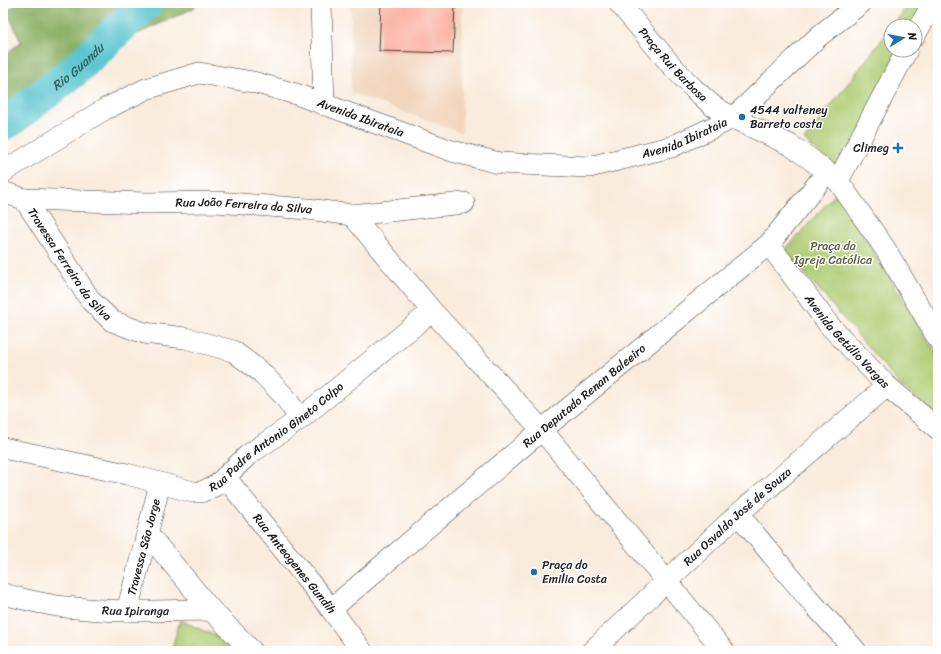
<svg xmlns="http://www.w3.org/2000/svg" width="941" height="654" font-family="Sriracha,sans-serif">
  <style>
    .built { fill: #f1d5bd }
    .green { fill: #afcc73; stroke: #667448 }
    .forest { fill: #8bb065; stroke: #546640 }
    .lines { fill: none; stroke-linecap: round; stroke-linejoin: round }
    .river { stroke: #56c3cd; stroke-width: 34 }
    .building { fill: #faae9d }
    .minor-casing { stroke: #3d3b39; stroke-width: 22 }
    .minor { stroke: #fff; stroke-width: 21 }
    .poi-dot { fill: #1f6fb2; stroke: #fff; stroke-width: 1.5 }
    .labels { text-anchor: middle; stroke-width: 3; stroke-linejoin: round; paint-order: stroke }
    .street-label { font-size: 12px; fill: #1c1c1c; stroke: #fff }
    .poi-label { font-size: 12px; fill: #1c1c1c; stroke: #fff; text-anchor: start }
    .park-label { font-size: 12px; fill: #57623f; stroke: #fff }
    .water-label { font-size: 13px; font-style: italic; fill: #335f63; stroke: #fff }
  </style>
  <rect width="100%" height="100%" fill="#fff"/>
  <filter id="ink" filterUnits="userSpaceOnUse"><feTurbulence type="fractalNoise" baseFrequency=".025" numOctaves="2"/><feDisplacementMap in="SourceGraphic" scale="8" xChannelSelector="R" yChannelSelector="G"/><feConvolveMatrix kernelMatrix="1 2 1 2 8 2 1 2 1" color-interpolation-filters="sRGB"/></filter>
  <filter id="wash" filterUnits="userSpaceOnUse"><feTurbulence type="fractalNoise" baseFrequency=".012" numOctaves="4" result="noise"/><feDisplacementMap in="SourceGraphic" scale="16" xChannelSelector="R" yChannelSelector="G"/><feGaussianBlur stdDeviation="0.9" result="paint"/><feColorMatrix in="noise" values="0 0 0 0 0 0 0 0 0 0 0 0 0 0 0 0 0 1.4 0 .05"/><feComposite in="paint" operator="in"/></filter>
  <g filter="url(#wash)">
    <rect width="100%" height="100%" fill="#f9ecdd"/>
    <!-- built -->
    <path class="built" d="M351,3H462V133L351,93Z"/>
    <!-- green -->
    <path class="green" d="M910,3H930L915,26H892Z
      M891,28V50H904L838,169L804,140Z
      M837,192L938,356V416L901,386L785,250Z
      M180,620L222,639L243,651H171Z"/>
    <!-- forest -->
    <path class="forest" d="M18,3H196L194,8L118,43L59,95L3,134V56L21,42L7,11Z"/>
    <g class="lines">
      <!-- river -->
      <path class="river" id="s1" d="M3,123L9,121L74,71L146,3"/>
    </g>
    <g id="blocks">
      <!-- building -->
      <path class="building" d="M381,3H455L453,53L379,51Z"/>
    </g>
  </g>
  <g filter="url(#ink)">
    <use href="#blocks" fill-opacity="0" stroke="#3d3b39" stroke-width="1"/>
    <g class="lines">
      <defs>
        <g id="minor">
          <path d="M321,3L324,105"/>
          <path id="s2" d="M619,3L672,66L694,89L713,106L733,118L790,145L809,158L838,181L886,250L938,339"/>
          <path d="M915,35L933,3"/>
          <path id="s3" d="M3,172L105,109L146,89L199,73L253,82L296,94L452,151L499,163L589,167L671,147L733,118L819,36L861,3"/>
          <path d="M838,181L907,50"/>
          <path id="s4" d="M3,192L24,199L91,301L112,321L144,333L185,338L233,351L262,373L285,397L300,419"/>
          <path id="s5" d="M24,199L147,203L216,202L308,209L352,215L464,203"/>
          <path d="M352,215L432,311L542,430L724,651"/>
          <path id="s6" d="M769,244L829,325L887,386L938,429"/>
          <path id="s7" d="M3,448L127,474L193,492H201L217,485L248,455L300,419L432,311"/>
          <path id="s8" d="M225,477L331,609L362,651"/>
          <path d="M738,514L808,598L856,651"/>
          <path d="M147,533L211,610"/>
          <path id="s9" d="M3,594C24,599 45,605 66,607C114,613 163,611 211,610L252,651"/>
          <path id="s10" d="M331,609L542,430L769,244L827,172"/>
          <path id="s11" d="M127,611L160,484"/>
          <path id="s12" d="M592,651L738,514L887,386"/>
        </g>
      </defs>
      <!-- minor casing -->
      <use href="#minor" class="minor-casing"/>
      <!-- minor -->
      <use href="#minor" class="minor"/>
    </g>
  </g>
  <!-- markers -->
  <g class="poi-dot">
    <circle cx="742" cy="117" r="4"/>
    <path d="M896 142h4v4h4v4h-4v4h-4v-4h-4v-4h4z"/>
    <circle cx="534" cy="572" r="4"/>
  </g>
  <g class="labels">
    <!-- street labels -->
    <g class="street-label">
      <text dy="4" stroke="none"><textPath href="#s2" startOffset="82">Praça Rui Barbosa</textPath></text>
      <text dy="4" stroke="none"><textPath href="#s3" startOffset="389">Avenida Ibirataia</textPath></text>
      <text dy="4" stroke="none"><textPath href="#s3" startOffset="725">Avenida Ibirataia</textPath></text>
      <text dy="4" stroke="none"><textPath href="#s5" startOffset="220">Rua João Ferreira da Silva</textPath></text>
      <text dy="4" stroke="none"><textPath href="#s4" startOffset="102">Travessa Ferreira da Silva</textPath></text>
      <text dy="4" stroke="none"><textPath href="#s6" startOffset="125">Avenida Getúlio Vargas</textPath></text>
      <text dy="4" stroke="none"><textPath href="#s10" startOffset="331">Rua Deputado Renan Baleeiro</textPath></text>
      <text dy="4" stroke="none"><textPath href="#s7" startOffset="297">Rua Padre Antonio Gineto Colpo</textPath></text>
      <text dy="4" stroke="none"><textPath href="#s12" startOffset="198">Rua Osvaldo José de Souza</textPath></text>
      <text dy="4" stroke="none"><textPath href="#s11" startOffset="66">Travessa São Jorge</textPath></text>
      <text dy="4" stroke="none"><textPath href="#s8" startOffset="111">Rua Anteogenes Gundih</textPath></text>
      <text dy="4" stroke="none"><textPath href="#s9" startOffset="134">Rua Ipiranga</textPath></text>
    </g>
    <!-- poi labels -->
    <g class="poi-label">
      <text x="750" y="114">4544 valteney<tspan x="750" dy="14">Barreto costa</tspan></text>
      <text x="889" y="152" text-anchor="end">Climeg</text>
      <text x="542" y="569">Praça do<tspan x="542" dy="14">Emilia Costa</tspan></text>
    </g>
    <!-- park labels -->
    <g class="park-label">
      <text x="833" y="250">Praça da<tspan x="833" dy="14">Igreja Católica</tspan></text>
    </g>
    <!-- water labels -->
    <g class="water-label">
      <text dy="5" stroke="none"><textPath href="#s1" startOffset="94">Rio Guandu</textPath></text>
    </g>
  </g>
  <!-- margin -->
  <rect width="941" height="654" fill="none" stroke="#fff" stroke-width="16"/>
  <!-- north arrow -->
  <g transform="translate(903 38) rotate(80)"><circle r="19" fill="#ffffff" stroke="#a4a4a4"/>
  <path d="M0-3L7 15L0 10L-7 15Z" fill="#1f6fb2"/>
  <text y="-6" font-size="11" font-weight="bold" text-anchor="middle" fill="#1c1c1c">N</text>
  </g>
</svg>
